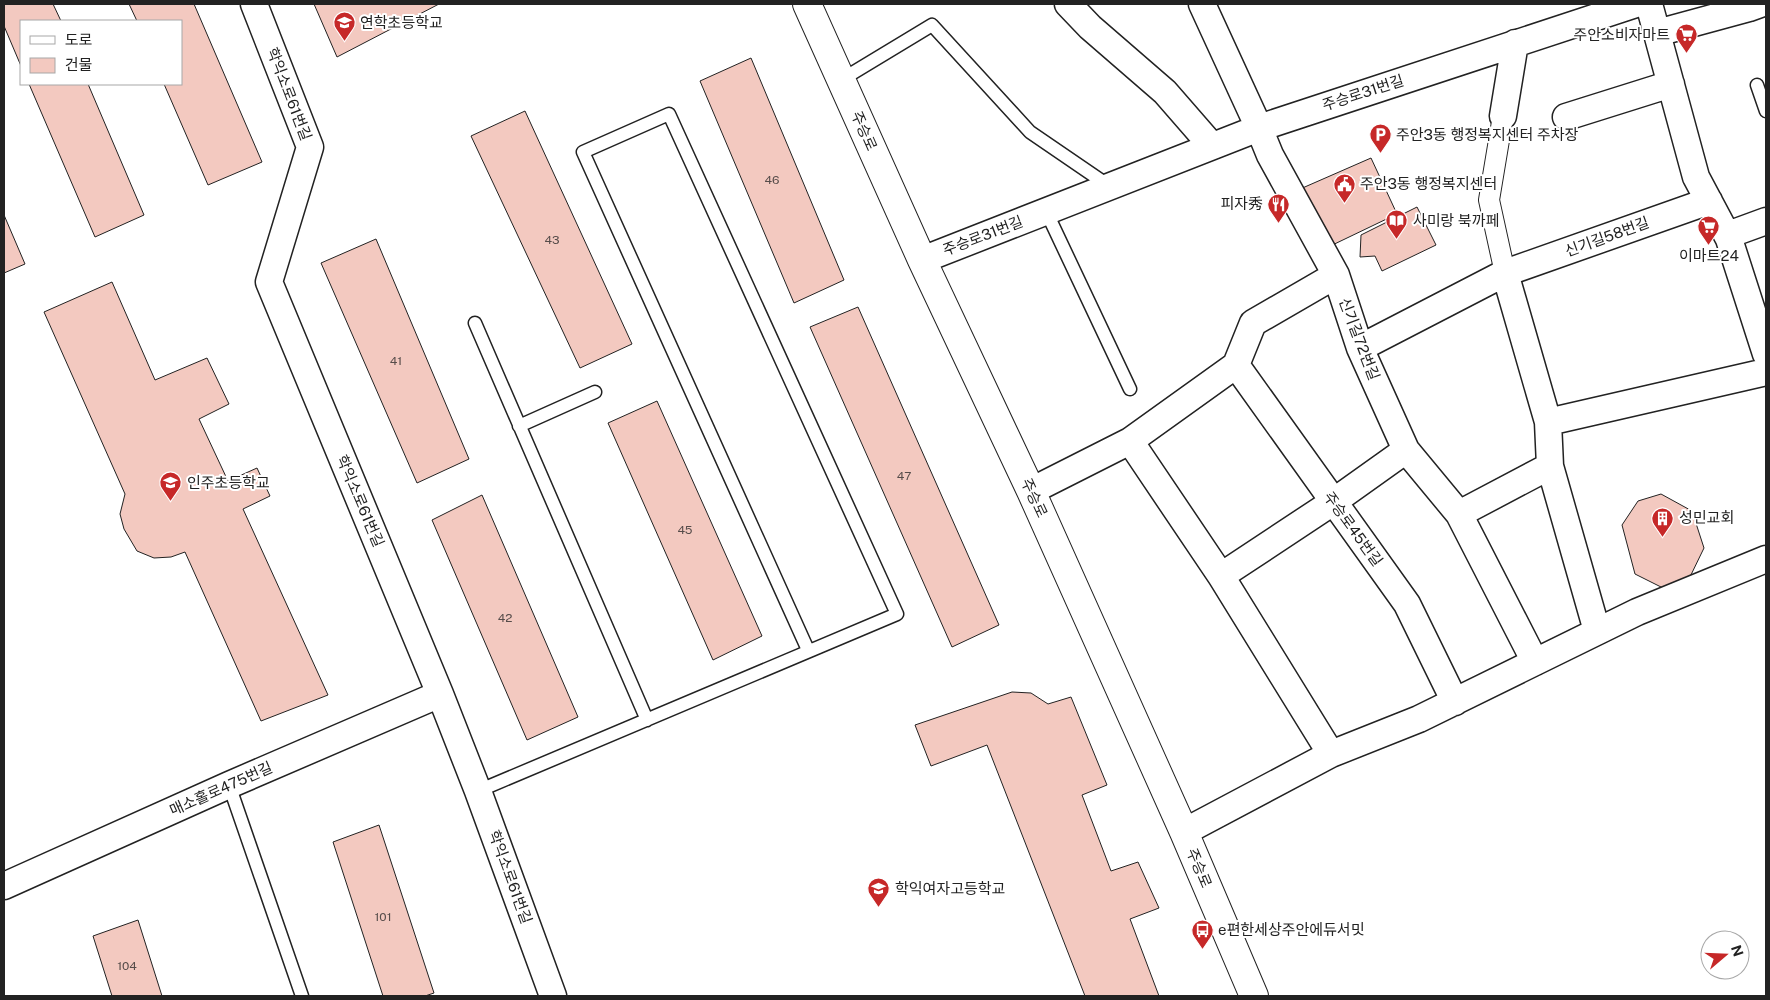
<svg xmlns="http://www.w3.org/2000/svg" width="1770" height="1000" font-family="'Public Sans','Noto Sans KR',sans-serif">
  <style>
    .building { fill: #f3c9c0; stroke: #222 }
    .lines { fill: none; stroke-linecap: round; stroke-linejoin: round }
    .service-casing { stroke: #222; stroke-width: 15 }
    .pedestrian-casing { stroke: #222; stroke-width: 22 }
    .minor-casing { stroke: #222; stroke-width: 29 }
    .tertiary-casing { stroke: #222; stroke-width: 30 }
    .service { stroke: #fff; stroke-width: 12 }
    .pedestrian { stroke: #fff; stroke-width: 20 }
    .minor { stroke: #fff; stroke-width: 26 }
    .tertiary { stroke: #fff; stroke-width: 28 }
    .labels { text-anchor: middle; stroke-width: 4; stroke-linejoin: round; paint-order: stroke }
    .number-label { font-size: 12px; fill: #564c4a }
    .poi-label { font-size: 15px; fill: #222; stroke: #fff; text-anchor: start }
    .street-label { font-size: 15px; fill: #222; stroke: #fff }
  </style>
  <rect width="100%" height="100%" fill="#fff"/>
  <!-- building -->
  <path class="building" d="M4,4H53L61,21H21V66L4,26Z
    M129,4H194L262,162L208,185L164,84H181V21H137Z
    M314,4H439L337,57Z
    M751,58L844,280L794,303L700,81Z
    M29,84H88L144,215L95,237Z
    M525,111L632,344L580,368L471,136Z
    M1371,158L1397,214L1322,250L1291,193Z
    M1417,207L1436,245L1382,271L1375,256L1360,257L1361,235Z
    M4,215L25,264L4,273Z
    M376,239L469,459L417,483L321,263Z
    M112,282L155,380L207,358L229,404L199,419L228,481L257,468L270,496L243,509L328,695L261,721L185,552L171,557L154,558L137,551L124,529L120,514L125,494L44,312Z
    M858,307L999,625L952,647L810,327Z
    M657,401L762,636L713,660L608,423Z
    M1661,494L1692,511L1704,548L1688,581L1665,589L1635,574L1622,525L1638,501Z
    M482,495L578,717L527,740L432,520Z
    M1012,692L1031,693L1048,704L1071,697L1107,785L1082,795L1111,871L1138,862L1159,908L1130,919L1159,996H1085L987,745L931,766L915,725Z
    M379,825L434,993L425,996H383L333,842Z
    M138,920L162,996H112L93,936Z"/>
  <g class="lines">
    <defs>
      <path id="service" d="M841,80L932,25L1030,132L1109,186
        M1757,85L1766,111
        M1046,211L1130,389
        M475,323L647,720
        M519,426L595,392
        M229,785L302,996
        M478,791L897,614L669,114L583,152L808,650"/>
      <path id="pedestrian" d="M1503,116L1489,200L1505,273"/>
      <path id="minor" d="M254,4L310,147L269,282L440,694L478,791L553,996
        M1068,4L1090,27L1165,92L1212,146
        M1202,4L1259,128L1270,155L1336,275L1360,348L1406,450L1459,514L1535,662
        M1649,4L1696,177L1729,239L1766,354
        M1657,33L1749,8L1760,4
        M1503,116L1515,43
        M1566,117L1671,84
        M1729,239L1736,232L1766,221
        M922,260L1259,128L1636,4
        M1505,273L1548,422L1550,466L1597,631
        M1360,348L1505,273L1709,201
        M1236,365L1407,604L1455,702
        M1548,422L1766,372
        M1130,441L1221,576L1331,754
        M1031,491L1130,441L1236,365L1253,323L1336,275
        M1459,514L1550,466
        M1221,576L1333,502L1406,450
        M1184,832L1331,754L1419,719L1637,612L1766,559
        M4,886L229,785L440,694"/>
      <path id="tertiary" d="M807,4L922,260L1031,491L1184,832L1254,996"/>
    </defs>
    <!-- service casing -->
    <use href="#service" class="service-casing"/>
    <!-- pedestrian casing -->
    <use href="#pedestrian" class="pedestrian-casing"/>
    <!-- minor casing -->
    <use href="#minor" class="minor-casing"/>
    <!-- tertiary casing -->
    <use href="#tertiary" class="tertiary-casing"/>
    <!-- service -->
    <use href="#service" class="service"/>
    <!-- pedestrian -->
    <use href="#pedestrian" class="pedestrian"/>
    <!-- minor -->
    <use href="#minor" class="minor"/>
    <!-- tertiary -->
    <use href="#tertiary" class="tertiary"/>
  </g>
  <!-- icons -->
  <defs>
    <symbol id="school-pin" viewBox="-11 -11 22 30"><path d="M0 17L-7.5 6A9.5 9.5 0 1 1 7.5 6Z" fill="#c62828" stroke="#fff"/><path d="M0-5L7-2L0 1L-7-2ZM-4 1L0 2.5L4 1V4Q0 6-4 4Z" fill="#fff"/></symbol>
    <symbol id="supermarket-pin" viewBox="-11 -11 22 30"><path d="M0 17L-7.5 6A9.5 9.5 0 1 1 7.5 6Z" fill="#c62828" stroke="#fff"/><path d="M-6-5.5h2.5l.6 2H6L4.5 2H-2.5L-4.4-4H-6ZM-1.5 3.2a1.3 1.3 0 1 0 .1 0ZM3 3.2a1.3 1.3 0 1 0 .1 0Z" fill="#fff"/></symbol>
    <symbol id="parking-pin" viewBox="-11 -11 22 30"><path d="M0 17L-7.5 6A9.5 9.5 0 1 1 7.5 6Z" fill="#c62828" stroke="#fff"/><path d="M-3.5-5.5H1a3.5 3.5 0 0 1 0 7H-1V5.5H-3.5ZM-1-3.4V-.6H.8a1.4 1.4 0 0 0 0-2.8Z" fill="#fff"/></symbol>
    <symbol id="civic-pin" viewBox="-11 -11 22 30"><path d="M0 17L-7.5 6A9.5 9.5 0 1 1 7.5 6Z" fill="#c62828" stroke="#fff"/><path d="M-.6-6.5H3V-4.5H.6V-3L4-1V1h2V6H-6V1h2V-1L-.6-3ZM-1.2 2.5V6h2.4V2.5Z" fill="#fff"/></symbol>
    <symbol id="restaurant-pin" viewBox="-11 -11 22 30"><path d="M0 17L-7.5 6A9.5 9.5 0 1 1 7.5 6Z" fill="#c62828" stroke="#fff"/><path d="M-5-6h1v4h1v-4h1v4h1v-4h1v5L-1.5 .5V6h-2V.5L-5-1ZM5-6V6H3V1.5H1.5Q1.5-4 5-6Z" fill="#fff"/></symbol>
    <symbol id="library-pin" viewBox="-11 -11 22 30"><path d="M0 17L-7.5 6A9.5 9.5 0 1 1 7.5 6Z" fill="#c62828" stroke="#fff"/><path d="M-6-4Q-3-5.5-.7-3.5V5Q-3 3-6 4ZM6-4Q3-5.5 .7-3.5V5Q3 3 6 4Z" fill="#fff"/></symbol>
    <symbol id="building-pin" viewBox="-11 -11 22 30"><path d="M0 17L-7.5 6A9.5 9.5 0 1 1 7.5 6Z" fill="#c62828" stroke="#fff"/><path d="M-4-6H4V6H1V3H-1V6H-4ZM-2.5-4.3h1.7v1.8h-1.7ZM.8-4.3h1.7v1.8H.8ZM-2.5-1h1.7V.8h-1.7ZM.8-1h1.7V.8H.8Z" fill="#fff"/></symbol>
    <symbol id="bus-pin" viewBox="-11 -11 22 30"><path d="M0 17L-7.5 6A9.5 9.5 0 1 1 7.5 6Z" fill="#c62828" stroke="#fff"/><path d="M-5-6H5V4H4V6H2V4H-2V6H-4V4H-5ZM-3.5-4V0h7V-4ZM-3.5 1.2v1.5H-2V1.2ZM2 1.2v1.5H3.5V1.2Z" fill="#fff"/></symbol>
  </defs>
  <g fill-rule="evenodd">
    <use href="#school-pin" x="332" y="10" width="25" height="34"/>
    <use href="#supermarket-pin" x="1674" y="22" width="25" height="34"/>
    <use href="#parking-pin" x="1368" y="122" width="25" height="34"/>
    <use href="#civic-pin" x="1332" y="172" width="25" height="34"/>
    <use href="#restaurant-pin" x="1266" y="192" width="25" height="34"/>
    <use href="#library-pin" x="1384" y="208" width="25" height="34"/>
    <use href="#supermarket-pin" x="1696" y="214" width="25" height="34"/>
    <use href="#school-pin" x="158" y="470" width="25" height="34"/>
    <use href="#building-pin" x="1650" y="506" width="25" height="34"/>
    <use href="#school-pin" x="866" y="876" width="25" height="34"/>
    <use href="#bus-pin" x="1190" y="918" width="25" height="34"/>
  </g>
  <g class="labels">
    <!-- number labels -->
    <g class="number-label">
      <text x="772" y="184">46</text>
      <text x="552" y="244">43</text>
      <text x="396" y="365">41</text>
      <text x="904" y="480">47</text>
      <text x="685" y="534">45</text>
      <text x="505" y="622">42</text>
      <text x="383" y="921">101</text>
      <text x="127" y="970">104</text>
    </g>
    <!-- poi labels -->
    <g class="poi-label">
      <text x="360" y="28">연학초등학교</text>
      <text x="1670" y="40" text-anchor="end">주안소비자마트</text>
      <text x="1396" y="140">주안3동 행정복지센터 주차장</text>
      <text x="1360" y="189">주안3동 행정복지센터</text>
      <text x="1263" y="209" text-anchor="end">피자秀</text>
      <text x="1413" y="226">사미랑 북까페</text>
      <text x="1709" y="261" text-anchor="middle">이마트24</text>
      <text x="187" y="488">인주초등학교</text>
      <text x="1679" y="523">성민교회</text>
      <text x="895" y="894">학익여자고등학교</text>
      <text x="1218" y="935">e편한세상주안에듀서밋</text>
    </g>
    <!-- street labels -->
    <g class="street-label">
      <text transform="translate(1363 93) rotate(-18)" y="5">주승로31번길</text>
      <text transform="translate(289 94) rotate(69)" y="5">학익소로61번길</text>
      <text transform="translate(864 131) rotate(66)" y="5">주승로</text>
      <text transform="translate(983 236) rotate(-21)" y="5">주승로31번길</text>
      <text transform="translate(1607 237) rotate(-20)" y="5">신기길58번길</text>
      <text transform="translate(1359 339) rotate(69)" y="5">신기길72번길</text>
      <text transform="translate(1034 498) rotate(65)" y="5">주승로</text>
      <text transform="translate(360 501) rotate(67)" y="5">학익소로61번길</text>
      <text transform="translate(1353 529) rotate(54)" y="5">주승로45번길</text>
      <text transform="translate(221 789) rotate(-24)" y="5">매소홀로475번길</text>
      <text transform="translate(1199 868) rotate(67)" y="5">주승로</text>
      <text transform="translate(510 877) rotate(70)" y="5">학익소로61번길</text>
    </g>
  </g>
  <!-- border -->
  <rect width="1770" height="1000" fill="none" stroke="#222222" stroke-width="10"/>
  <!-- legend -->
  <rect x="20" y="20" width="162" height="65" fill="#ffffff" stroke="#a7a7a7"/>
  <rect x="30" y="36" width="25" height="8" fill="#ffffff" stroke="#a7a7a7"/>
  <text x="65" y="45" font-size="15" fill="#222222">도로</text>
  <rect x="30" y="58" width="25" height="15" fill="#f3c9c0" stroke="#a7a7a7"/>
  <text x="65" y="70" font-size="15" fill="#222222">건물</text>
  <!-- north arrow -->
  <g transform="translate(1725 955) rotate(71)"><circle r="24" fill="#ffffff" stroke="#a7a7a7"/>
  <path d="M0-4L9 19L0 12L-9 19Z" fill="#c62828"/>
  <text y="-8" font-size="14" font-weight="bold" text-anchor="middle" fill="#222222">N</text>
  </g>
</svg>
